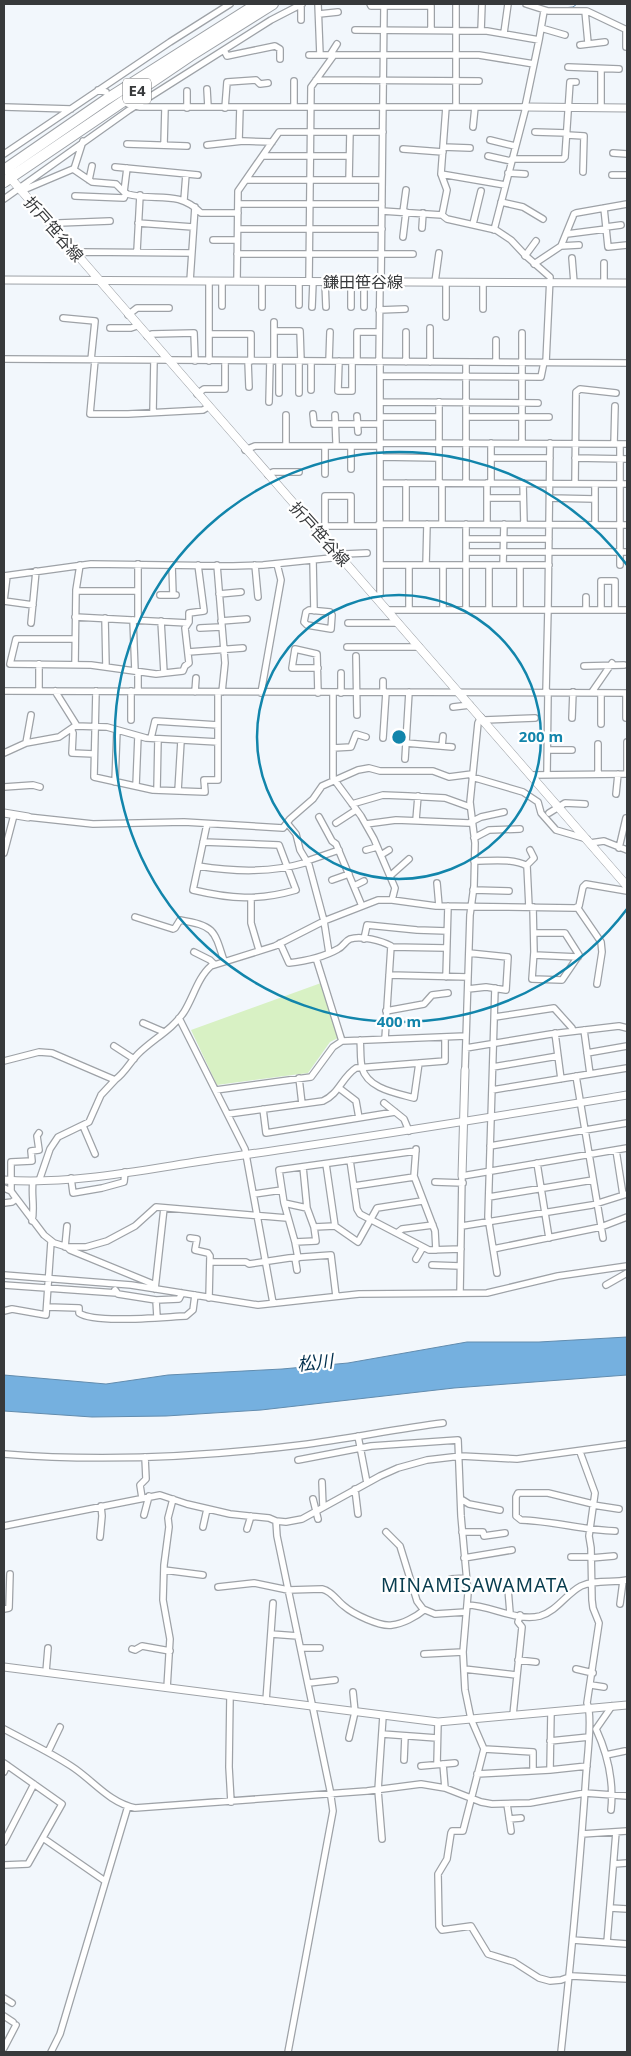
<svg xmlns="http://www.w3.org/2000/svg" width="631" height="2056" font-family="'Noto Sans','Noto Sans JP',sans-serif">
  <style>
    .green { fill: #d8f1c4 }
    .water { fill: #75b0df; stroke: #628cae }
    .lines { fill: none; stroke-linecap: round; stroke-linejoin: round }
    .stream { stroke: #628cae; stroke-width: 1 }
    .minor-casing { stroke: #9ea2a7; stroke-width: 8 }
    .tertiary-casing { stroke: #9ea2a7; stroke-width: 9 }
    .secondary-casing { stroke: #9ea2a7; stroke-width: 9 }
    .motorway-casing { stroke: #9ea2a7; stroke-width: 12 }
    .minor { stroke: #fff; stroke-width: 5.5 }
    .tertiary { stroke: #fff; stroke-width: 7 }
    .secondary { stroke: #fff; stroke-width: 8 }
    .motorway { stroke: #fff; stroke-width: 10 }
    .ring { fill: none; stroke: #1285ab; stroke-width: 2.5 }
    .labels { text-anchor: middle; stroke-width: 4.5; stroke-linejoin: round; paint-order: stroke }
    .shield { fill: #fff; stroke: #737476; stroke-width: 1 }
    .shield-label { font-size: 15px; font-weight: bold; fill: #37393b }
    .street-label { font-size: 16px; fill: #37393b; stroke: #fff }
    .water-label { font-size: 18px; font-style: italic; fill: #002e4c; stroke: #fff }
    .quarter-label { font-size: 19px; letter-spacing: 1px; fill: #083c4e; stroke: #fff }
    .centre { fill: #1285ab; stroke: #fff; stroke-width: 2.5 }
    .ring-label { font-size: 15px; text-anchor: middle; font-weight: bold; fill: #1285ab; stroke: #fff; stroke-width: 4.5; stroke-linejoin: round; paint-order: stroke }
  </style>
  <rect width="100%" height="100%" fill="#f2f7fc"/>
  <!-- green -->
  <path class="green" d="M321,983L340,1037L330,1042L308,1073L217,1085L191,1030Z"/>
  <!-- water -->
  <path class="water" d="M627,1337V1375L454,1388L261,1410L166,1416L92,1417L4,1411V1375L106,1384L168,1375L282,1369L348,1363L467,1342H539Z"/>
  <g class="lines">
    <!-- stream -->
    <path class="stream" d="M563,8L573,7L577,4"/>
    <defs>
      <path id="minor" d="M318,4L320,55
        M370,4L371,6H431V30
        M526,4L548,11H587L627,30
        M585,11L588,43
        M319,14L338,12
        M301,20V4
        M541,28L565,35
        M481,31L482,4
        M504,33L508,4
        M539,40L544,11
        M580,45L605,42
        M626,47V30
        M224,50L227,56L275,46L280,49V59
        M309,55H479L534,64
        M330,55L337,44
        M568,67L619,69
        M601,69V108
        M316,80L479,81
        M207,89L208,107
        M98,90L106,92
        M128,104L140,107H525L539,40L487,31L355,30
        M4,107L71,109
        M294,107V81
        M446,107L441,174L447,190L442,215L447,219L496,230L511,240L526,256L550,277L546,362
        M456,107V4
        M187,108V91
        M225,108L227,82L256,80L260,84L268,83
        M473,127L475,107
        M535,132L567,133
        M567,135L584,136L583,172
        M490,140L515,146
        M239,141L240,107
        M127,144L187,146
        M164,145L165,108
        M207,145L243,141L272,142
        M443,147L470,148
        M403,149L443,152
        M613,153L627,154
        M4,154L170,42L230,4
        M263,156H349
        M488,156L511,161
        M512,159H563L565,157L570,82H576
        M115,167L198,175
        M74,169L83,141
        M508,173L525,174
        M441,174L505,185
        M612,175H627
        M89,180L92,166
        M246,180H382
        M349,180L350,132
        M21,191L73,169L92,182L116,184C119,187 123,192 127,194C156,202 177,189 201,213H238
        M124,192L127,168
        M75,196L124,198L126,193
        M4,199L129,110L271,20L302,4
        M184,200L186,174
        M501,202L523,207L543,219
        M238,204H382
        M604,208L608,247L627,245
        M382,211L442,215
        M403,212L406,190
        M138,223L193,227
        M473,224L481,191
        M606,227L621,225
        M53,228L59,223L110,221
        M422,228L423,213
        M238,229H382
        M494,230L526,107
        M567,234L606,229
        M403,237L406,212
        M213,240H237
        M561,246L579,245
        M137,251L140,195
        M75,254L83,252L191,253
        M237,254H413
        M525,256L536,241
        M572,258L574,283
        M534,264L561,246L574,214L576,213L627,204
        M190,281L195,207
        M209,281V334
        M237,281L238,191L279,132H383
        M262,282V307
        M299,282V305
        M309,282L311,87L334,55
        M325,282L326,307
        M351,282V307
        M364,282V307
        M381,282L384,6
        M435,282L439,253
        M604,283V263
        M222,306V281
        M312,307L313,282
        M483,309V282
        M379,310L405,309
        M128,315L137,308H169
        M446,317V282
        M63,318L95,321L91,360
        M110,328H131L137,326
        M274,331H300L301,361
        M147,336L152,334L194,333L195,361
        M4,359L627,363
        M95,360L90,414H128L203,410L208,407
        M209,361V334H251V361
        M248,361L249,387
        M274,361V322
        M329,361L330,332
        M339,361L338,391H352V362
        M357,361V332H379
        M379,362L380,282
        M406,362V332
        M430,362V328
        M496,362V340
        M380,376L541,377L544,362
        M311,390V361
        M279,393V361
        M299,393V361
        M197,394L204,389H225V361
        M269,402L270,361
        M380,402L538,403
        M153,412L154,360
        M313,414L314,424H380
        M286,415V445
        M335,415L336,442
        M357,416L358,432
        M380,417H439
        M466,417H549
        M380,443L627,444
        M522,443V333
        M614,444L615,406
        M245,450L255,446H380
        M380,457L439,458
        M491,458H550
        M575,458L627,459
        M351,469V446
        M325,474V446
        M268,475L273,472H299
        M380,483L627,484
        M439,483V402
        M466,483V362
        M487,483V524
        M491,483V443
        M523,483L524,524
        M575,484L576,392L580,389L616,393
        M487,498H523
        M550,498L595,499
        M379,524L627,525
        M406,524V483
        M442,524V483
        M466,524V610
        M595,524V484
        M325,526V496H351V526
        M315,529L320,526H379
        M466,539H549
        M466,552H627
        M339,556L344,554L367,553
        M313,560L314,611
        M172,565L173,595
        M217,565L225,663L222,692
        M255,565L258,597
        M380,565H549
        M426,565L427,524
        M443,565V610
        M489,565V610
        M503,565L504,524
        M620,565V444
        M4,576L91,564L233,566L263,565L341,557
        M76,591H138
        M219,594L241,592
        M160,595H176
        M377,598L380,594V362
        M4,601L33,605
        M4,601L7,576
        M520,609V565
        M548,609L550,443
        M309,610L330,612L332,615L331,629L307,625L304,622L306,612Z
        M387,610H627
        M409,610V565
        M586,610V597
        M601,610V581H615V610
        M75,617L188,623
        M105,618L106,667
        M133,620L135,671
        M138,620V564
        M161,621L164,673
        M221,621L247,619
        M31,623L36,571
        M348,623H398
        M200,628L221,627
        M75,639H16L10,664L91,665L156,674L183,671L185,666L189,663L185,628L189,622V613L204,611L198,565
        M347,647H419
        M188,652L243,648
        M356,656L357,715
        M75,665L76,590L80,565
        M584,666L624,665
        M318,668H292L295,649L317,654L318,693
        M341,673V693
        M383,681V692
        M4,691L627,693
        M39,691V664
        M55,691L77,726
        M96,691L94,777L153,790L205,792L204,780H218V692
        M131,691V720
        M138,691V672
        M195,692L196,678
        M546,692L548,609
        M592,692L612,663
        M261,693L281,580L277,564
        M333,693V778L361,816L374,839L395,888L392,900
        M601,693V724
        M626,693V718
        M453,707L470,705
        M572,718L573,692
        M484,720L535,718
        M71,729L73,733L72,753L94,754
        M151,738L155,721L218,725
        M383,738L386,692
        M26,743L31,715
        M406,743L452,747
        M598,744V774
        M442,746L443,736
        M333,748L351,747L356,734L366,737
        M548,750H572
        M4,753L26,743L59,737L75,726L107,727L146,738L218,742
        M405,759L409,692
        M547,774L548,692
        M627,774V742
        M531,775L627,774
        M472,777L523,792L538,802L541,813L556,830L587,839
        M115,782L117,730
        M136,786L138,736
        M4,787L33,785L40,787
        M157,790L158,739
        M178,791L181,741
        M616,794L618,774
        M352,804L383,795L408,796L445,798L470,807
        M549,813L565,803L585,804
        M28,817L93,824L184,822L283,828L290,819L313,799L322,786L358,770L369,768L380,771H433L449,777L472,774
        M319,817L332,841L336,844L362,906
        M416,820L418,796
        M287,823L296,834L300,850L309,865L324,921L329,953
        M336,823L356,810
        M366,824L396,820L469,823L481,817L504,812
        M474,838L489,830L520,829
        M203,842L279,845L296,890C258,901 231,899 193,890L207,824
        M590,843L604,841L627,850
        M619,848L626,818
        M366,850L377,847
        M4,853L14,815
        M381,855L389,850
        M307,861L339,850
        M474,861C491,861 513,858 527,866L529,907
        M198,866C236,872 271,873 308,862
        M526,866L534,858L530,850
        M390,876L409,859
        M332,880L349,874
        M437,883L439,906
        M354,886L364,881
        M473,890L509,891
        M251,898V923L259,950
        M533,907L534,952L532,979L562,980L579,955L565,933H534
        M577,907L601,942L602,952L597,984
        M135,917L173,929L175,928L180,920C214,926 214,929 224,961
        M364,939L367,925L417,930L447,931
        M280,943L289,963C306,961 324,957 338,949C343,947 345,941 350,939C361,935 382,941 391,946L385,1039
        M391,947L446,948
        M194,952L210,960L214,964
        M534,955L578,957
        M316,958L342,1041
        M389,975L468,977
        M446,977L448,906
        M495,988L488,1217L497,1273
        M468,989L486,987L506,990L508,957L469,953
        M386,1011L424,1004L432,995L448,993
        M495,1017L554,1008L572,1028V1031
        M179,1018L245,1149L273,1303
        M143,1023L164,1032
        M584,1030L590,1074
        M555,1033L561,1079
        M360,1040C361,1049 360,1059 362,1068C368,1089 396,1093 414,1098L419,1063
        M114,1046L134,1059
        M466,1048L551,1034L619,1026L627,1028
        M587,1053L627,1046
        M4,1061L39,1052L52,1053L115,1080C125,1073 130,1062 138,1054C153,1039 172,1030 184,1012C193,998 198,977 211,966L275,946L324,921L378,900H392L436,906L575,908L579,906L583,887L586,884L627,891
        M493,1067L558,1056
        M465,1070L470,915L474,886L475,843L470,802L478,723L481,717
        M576,1076L603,1238
        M299,1078L302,1104
        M339,1088L356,1101L359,1118
        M216,1090L311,1077L333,1047L342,1041L466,1036
        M492,1090L627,1068
        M384,1103L404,1119L409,1131
        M263,1109L266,1133L395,1112
        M228,1114L323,1101C339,1094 342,1077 356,1068L445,1061V1037
        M83,1126L95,1154
        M39,1133L37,1136L39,1150L31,1151L32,1161L11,1162V1191L13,1194L44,1235L54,1243L67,1247H86L107,1241L135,1226L156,1207L287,1218
        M490,1146L627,1123
        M416,1149L414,1176L435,1231L436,1250
        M616,1150L623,1195
        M350,1160L357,1209L360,1214L429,1250L461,1249
        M537,1163L549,1238
        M326,1164L335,1226
        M303,1167L307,1208
        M71,1178L73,1193L102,1188L124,1182L125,1172
        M39,1181L50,1149L58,1137L89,1122L101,1095L115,1080
        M435,1182L463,1183
        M354,1186L414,1177
        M4,1188L11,1191
        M254,1194L282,1190
        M489,1197L593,1180
        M4,1203L12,1202L16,1199
        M284,1203L295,1242L316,1241L314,1227L307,1208L284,1203L279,1170L416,1151
        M32,1221C35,1207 31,1195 33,1181
        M462,1226L592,1205L627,1194
        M314,1227L335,1226L358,1242L377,1208L422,1201
        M397,1233L402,1229L433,1225
        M190,1238L197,1239L195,1250L208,1253L210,1256L209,1298
        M295,1242L298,1258
        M65,1247L67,1226
        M67,1247L70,1250L153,1284L155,1289
        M493,1249L601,1227L627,1217
        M295,1258L297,1270
        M416,1259L423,1247
        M210,1262H246L249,1264L289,1258L331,1255L336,1296
        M432,1265L460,1266
        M4,1275L131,1285L258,1305L359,1294L487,1293L558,1276L627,1266
        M4,1285L117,1293
        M606,1285L627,1273
        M155,1289L164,1208
        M115,1290L118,1294L156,1300L179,1299L182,1293
        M460,1293L462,1176L627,1148
        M156,1300L157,1317
        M47,1307L79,1308V1313C95,1324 163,1317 186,1316L193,1310L195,1295
        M4,1311L12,1309L46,1315L51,1242
        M358,1436L367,1483
        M4,1454C102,1462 202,1457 300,1445C348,1439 395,1429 443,1423
        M298,1460L371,1446L458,1440L461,1516L468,1593L463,1652L465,1690L471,1719L484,1749L463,1831H452L451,1833L447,1859L438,1874L439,1926L442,1930L471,1926L488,1954L514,1962L539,1978L550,1981L561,1980L572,1976L627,1979
        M322,1482L323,1507
        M355,1489L358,1514
        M142,1498L140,1485L146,1479L145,1457
        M313,1499L318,1519
        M461,1499L469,1504L500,1510
        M593,1504L548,1493H518L516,1497V1516L521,1520C553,1521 583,1530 615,1531
        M593,1505L619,1509
        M144,1515L149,1496
        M276,1521L286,1522L302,1519L380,1476L398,1468L427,1460L461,1456L517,1459L627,1444
        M4,1526L160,1495L187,1504L230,1514L269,1518L276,1521L277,1536L330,1790L333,1811L288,2052
        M203,1527L207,1509
        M247,1529L251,1516
        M386,1532L400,1546L417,1601L423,1609L435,1614L466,1612
        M462,1532H483L484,1536L505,1533
        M100,1537L102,1516L101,1506
        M571,1557H591
        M464,1558L512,1550
        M591,1558L614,1556
        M164,1570L203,1575
        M451,1579L467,1578
        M218,1587L254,1583L288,1590L322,1589C332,1591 337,1601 344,1606C353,1614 380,1627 392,1625C402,1624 416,1617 424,1610
        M508,1589L510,1613
        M620,1604L623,1581
        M467,1605C490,1605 517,1622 540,1616C557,1611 566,1594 581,1586C596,1579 612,1583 627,1580
        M4,1609L9,1608L10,1574
        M271,1634L298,1636
        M301,1648H320
        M132,1649L135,1650L142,1646L170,1651
        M424,1654L463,1652
        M518,1660L536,1662
        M464,1669L516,1675
        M576,1669L593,1673
        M46,1672L48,1648
        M309,1683L335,1680
        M591,1685L604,1687
        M167,1688L170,1639L163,1600L164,1565L169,1527L168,1518L173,1499
        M230,1696L229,1767L231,1802
        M266,1701L273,1603
        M513,1715L522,1627L518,1622L520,1615
        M4,1729C26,1741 50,1752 71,1766C93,1780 108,1802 135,1808L367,1791L421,1784L445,1788L481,1802L492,1804L530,1803L585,1793L627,1796
        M382,1734L437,1738
        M349,1738L355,1712L353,1692
        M550,1741L589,1737
        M484,1749L533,1752V1771
        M48,1752L60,1727
        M606,1755L625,1751
        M404,1760L405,1736
        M4,1763L62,1804L28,1864L4,1865
        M437,1764L438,1722
        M443,1764L445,1788
        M421,1766L455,1763
        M550,1770L551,1712
        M4,1772L7,1765
        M477,1774L550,1770L587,1766
        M507,1804L511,1831
        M611,1810C614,1782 608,1755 596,1729L612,1706
        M509,1819L521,1818
        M582,1834L627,1831
        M43,1838L105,1881
        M382,1839L378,1790L383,1716
        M4,1842L34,1784
        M614,1864L627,1863
        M610,1908L627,1909
        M573,1940L627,1944
        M607,1942L616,1832
        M4,1998L12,2003
        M4,2016L13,2022
        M4,2048L16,2025
        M51,2052L60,2034L128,1806
        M561,2052C571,1960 580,1868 586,1775C587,1760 593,1715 587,1703L599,1623L593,1608L592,1600L591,1548L589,1536L595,1493L580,1452"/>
      <path id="tertiary" d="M525,107L627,108
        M4,280L627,283
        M4,813L28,817
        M462,1176L465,1070
        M4,1180C76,1185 151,1168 222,1158C358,1139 492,1117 627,1095
        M4,1667L438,1722L627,1705"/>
      <path id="secondary" d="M13,181L627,886"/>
      <path id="motorway" d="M4,170L107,99L257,4
        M4,182L190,56L273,4"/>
    </defs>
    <!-- minor casing -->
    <use href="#minor" class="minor-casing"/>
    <!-- tertiary casing -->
    <use href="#tertiary" class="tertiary-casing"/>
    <!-- secondary casing -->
    <use href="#secondary" class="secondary-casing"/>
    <!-- motorway casing -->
    <use href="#motorway" class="motorway-casing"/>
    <!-- minor -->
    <use href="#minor" class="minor"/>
    <!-- tertiary -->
    <use href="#tertiary" class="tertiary"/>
    <!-- secondary -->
    <use href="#secondary" class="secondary"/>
    <!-- motorway -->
    <use href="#motorway" class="motorway"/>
  </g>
  <!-- distance rings -->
  <g class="ring">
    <circle cx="399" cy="737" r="142"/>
    <path d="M627 909A285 285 0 1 1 627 565"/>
  </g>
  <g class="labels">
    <!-- shield labels -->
    <rect class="shield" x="123" y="78.5" width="28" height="25" rx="4"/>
    <g class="shield-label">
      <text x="137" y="96">E4</text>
    </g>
    <!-- street labels -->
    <g class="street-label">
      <text transform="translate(54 229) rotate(49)" y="6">折戸笹谷線</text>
      <text x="363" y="288">鎌田笹谷線</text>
      <text transform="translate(320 534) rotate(48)" y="6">折戸笹谷線</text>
    </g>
    <!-- water labels -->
    <g class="water-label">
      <text transform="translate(315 1363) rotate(-6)" y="6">松川</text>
    </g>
    <!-- quarter labels -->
    <g class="quarter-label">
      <text x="475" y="1592">MINAMISAWAMATA</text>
    </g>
  </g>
  <circle cx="399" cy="737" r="8" class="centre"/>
  <g class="ring-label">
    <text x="541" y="742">200 m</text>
    <text x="399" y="1027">400 m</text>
  </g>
  <!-- border -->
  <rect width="631" height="2056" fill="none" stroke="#37393b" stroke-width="10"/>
</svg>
